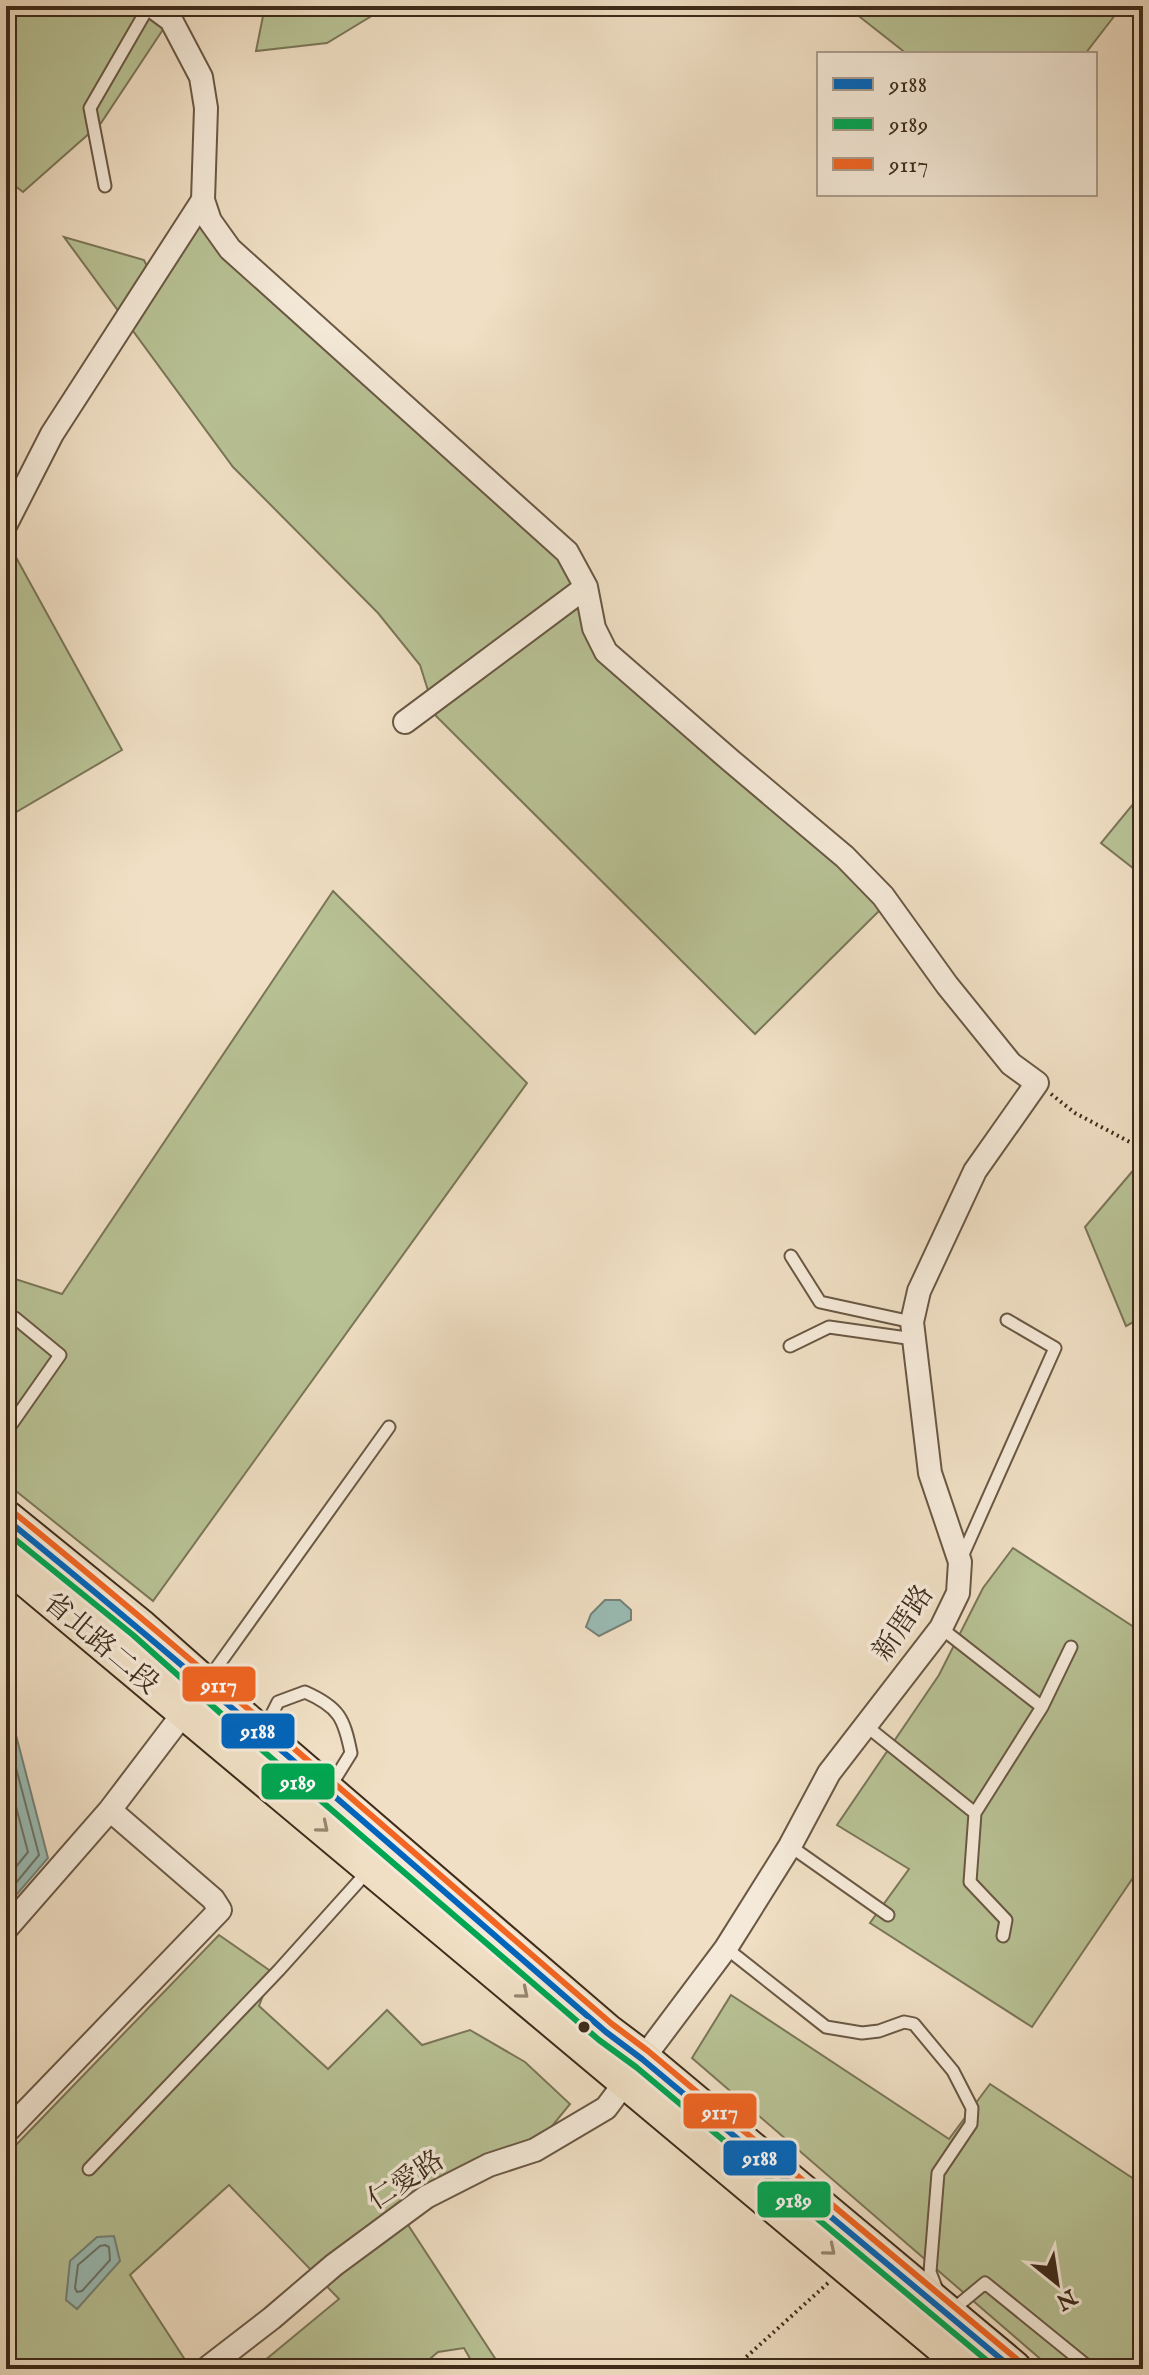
<svg xmlns="http://www.w3.org/2000/svg" width="1149" height="2375" font-family="'IM FELL English','Noto Serif TC',serif">
  <style>
    .green { fill: #b8c295; stroke: #7a7658; stroke-width: 2 }
    .water { fill: #9abcb5; stroke: #758277; stroke-width: 2 }
    .lines { fill: none; stroke-linecap: round; stroke-linejoin: round }
    .shore { stroke: #6c7468; stroke-width: 2 }
    .lane-casing { stroke: #6a5844; stroke-width: 15 }
    .street-casing { stroke: #6a5844; stroke-width: 26 }
    .primary-casing { stroke: #3d2b1a; stroke-width: 40 }
    .path { stroke: #3d2b1a; stroke-width: 4; stroke-dasharray: 2 4; stroke-linecap: butt }
    .lane { stroke: #f5ead9; stroke-width: 11 }
    .street { stroke: #f5ead9; stroke-width: 22 }
    .primary { stroke: #f0dfc4; stroke-width: 36 }
    .bus-1-casing { stroke: #f5ead9; stroke-width: 12 }
    .bus-2-casing { stroke: #f5ead9; stroke-width: 12 }
    .bus-3-casing { stroke: #f5ead9; stroke-width: 12 }
    .bus-1 { stroke: #0065bd; stroke-width: 6 }
    .bus-2 { stroke: #00a651; stroke-width: 6 }
    .bus-3 { stroke: #f26522; stroke-width: 6 }
    .oneway { stroke: #96856f }
    .bus-dot { fill: #3d2b1a; stroke: #f5ead9; stroke-width: 3 }
    .labels { text-anchor: middle; stroke-width: 7; stroke-linejoin: round; paint-order: stroke }
    .street-label { font-size: 28px; fill: #3d2b1a; stroke: #f5ead9 }
    .line-badge { stroke: #f5ead9; stroke-width: 3 }
    .badge-label { font-size: 22px; text-anchor: middle; font-weight: bold; fill: #fff }
  </style>
  <rect width="100%" height="100%" fill="#f0dfc4"/>
  <filter id="stains"><feTurbulence type="fractalNoise" baseFrequency=".0025" numOctaves="4"/><feColorMatrix values="0 0 0 0 .2 0 0 0 0 .09 0 0 0 0 .02 0 0 0 .5 -.17"/></filter>
  <radialGradient id="worn" r=".72"><stop offset=".6" stop-color="#630" stop-opacity="0"/><stop offset="1" stop-color="#630" stop-opacity=".3"/></radialGradient>
  <!-- green -->
  <path class="green" d="M6,6H129L166,25L101,123L23,192L6,179Z
    M265,6H388L327,43L256,51Z
    M846,6H1122L1085,54H907Z
    M215,199L216,229L573,567L599,641L885,905L755,1034L436,716L420,665L378,613L233,467L64,237L144,260L155,283Z
    M6,548L12,550L122,750L6,818Z
    M1143,792V876L1101,843Z
    M333,891L527,1083L153,1601L6,1483V1276L62,1294Z
    M1142,1160L1143,1317L1126,1326L1085,1227Z
    M1013,1548L1143,1633V1863L1032,2027L870,1923L909,1869L837,1825L939,1675L983,1588Z
    M219,1935L272,1972L259,2006L328,2069L387,2010L422,2045L470,2030L525,2062L570,2104L548,2131L399,2211L502,2369H476L464,2348L438,2352L418,2369H260L258,2366L339,2299L229,2185L130,2275L191,2369H6V2140L14,2147Z
    M731,1995L949,2139L990,2084L1143,2185V2349L1124,2369H1052L692,2058Z"/>
  <!-- water -->
  <path class="water" d="M605,1600H620L631,1610V1620L599,1636L586,1627L591,1614Z
    M6,1714L11,1716L48,1858L6,1907Z
    M114,2236L120,2261L77,2309L66,2300L70,2261L97,2237Z"/>
  <g class="lines">
    <!-- shore -->
    <path class="shore" d="M6,1730L39,1855L6,1895
      M6,1769L28,1852L6,1879
      M105,2245L109,2247L110,2260L82,2291L77,2292L75,2288L78,2265L100,2246Z"/>
    <defs>
      <path id="lane" d="M105,186L90,108L149,6
        M791,1256L820,1302L912,1322
        M790,1346L829,1327L914,1339
        M6,1432L60,1355L15,1318
        M961,1559L1055,1348L1007,1320
        M207,1681L389,1427
        M1042,1707L1071,1647
        M865,1725L975,1813L1042,1707L941,1628
        M264,1730L278,1702L305,1692C339,1707 344,1718 351,1753L330,1787
        M975,1813L970,1882L1006,1920L1003,1936
        M790,1846L888,1915
        M726,1948L826,2027L862,2033L879,2031L904,2022L914,2024L953,2071L972,2108L971,2124L938,2173L930,2272L937,2290
        M89,2169L279,1970L368,1871
        M950,2312L985,2283L1091,2369"/>
      <path id="street" d="M203,200L210,221L230,249L567,552L586,587L594,628L606,652L730,760L845,857L883,896L947,985L1011,1064L1037,1083L975,1171L919,1291L912,1322L930,1473L960,1562L958,1593L941,1628L829,1773L790,1846L726,1948L606,2108L535,2150L489,2165L426,2197L334,2265L272,2318L206,2369
        M6,524L52,434L203,200L206,108L201,77L171,20L152,6
        M405,722L586,587
        M6,1929L110,1810L192,1702
        M6,2126L9,2129L220,1910L213,1899L110,1810"/>
      <path id="primary" d="M6,1519L139,1627L262,1736L606,2032L642,2059L1013,2369
        M6,1561L971,2369"/>
    </defs>
    <!-- lane casing -->
    <use href="#lane" class="lane-casing"/>
    <!-- street casing -->
    <use href="#street" class="street-casing"/>
    <!-- primary casing -->
    <use href="#primary" class="primary-casing"/>
    <!-- path -->
    <path class="path" d="M1051,1094L1075,1113L1143,1149
      M733,2369L828,2283"/>
    <!-- lane -->
    <use href="#lane" class="lane"/>
    <!-- street -->
    <use href="#street" class="street"/>
    <!-- primary -->
    <use href="#primary" class="primary"/>
    <defs>
      <path id="bus-1" d="M6,1519C210,1685 407,1860 606,2032L642,2059L1013,2369"/>
      <path id="bus-2" d="M6,1532L133,1635L255,1744L599,2040L636,2067L997,2369"/>
      <path id="bus-3" d="M12,1511C216,1677 413,1853 612,2024L648,2051L1019,2361"/>
    </defs>
    <!-- bus-1 casing -->
    <use href="#bus-1" class="bus-1-casing"/>
    <!-- bus-2 casing -->
    <use href="#bus-2" class="bus-2-casing"/>
    <!-- bus-3 casing -->
    <use href="#bus-3" class="bus-3-casing"/>
    <!-- bus-1 -->
    <use href="#bus-1" class="bus-1"/>
    <!-- bus-2 -->
    <use href="#bus-2" class="bus-2"/>
    <!-- bus-3 -->
    <use href="#bus-3" class="bus-3"/>
  </g>
  <!-- one-way arrows -->
  <defs><path id="oneway-chevron" d="M-2-3.5L2.5 0L-2 3.5" fill="none" stroke-width="1.6" stroke-linecap="round" stroke-linejoin="round" transform="scale(2)"/></defs>
  <g class="oneway">
    <use href="#oneway-chevron" transform="translate(323 1827) rotate(40)"/>
    <use href="#oneway-chevron" transform="translate(523 1993) rotate(40)"/>
    <use href="#oneway-chevron" transform="translate(830 2250) rotate(40)"/>
  </g>
  <!-- markers -->
  <circle class="bus-dot" cx="584" cy="2027" r="7"/>
  <g class="labels">
    <!-- street labels -->
    <g class="street-label">
      <text transform="translate(902 1622) rotate(-56)" y="10">新厝路</text>
      <text transform="translate(102 1642) rotate(40)" y="10">省北路二段</text>
      <text transform="translate(405 2179) rotate(-33)" y="10">仁愛路</text>
    </g>
  </g>
  <g class="line-badge">
    <rect x="181" y="1665" width="76" height="38" rx="8" fill="#f26522"/>
    <rect x="220" y="1712" width="76" height="38" rx="8" fill="#0065bd"/>
    <rect x="260" y="1762" width="76" height="39" rx="8" fill="#00a651"/>
    <rect x="682" y="2092" width="76" height="38" rx="8" fill="#f26522"/>
    <rect x="722" y="2139" width="76" height="38" rx="8" fill="#0065bd"/>
    <rect x="756" y="2180" width="76" height="39" rx="8" fill="#00a651"/>
  </g>
  <g class="badge-label">
    <text x="219" y="1692">9117</text>
    <text x="258" y="1738">9188</text>
    <text x="298" y="1789">9189</text>
    <text x="720" y="2119">9117</text>
    <text x="760" y="2165">9188</text>
    <text x="794" y="2207">9189</text>
  </g>
  <!-- margin -->
  <rect width="1149" height="2375" fill="none" stroke="#f0dfc4" stroke-width="32"/>
  <rect x="8" y="8" width="1133" height="2359" fill="none" stroke="#3d2b1a" stroke-width="4"/>
  <rect x="16" y="16" width="1117" height="2343" fill="none" stroke="#3d2b1a" stroke-width="2"/>
  <!-- legend -->
  <rect x="817" y="52" width="280" height="144" fill="#f5ead9" stroke="#ab9e8d" stroke-width="2"/>
  <rect x="833" y="78" width="40" height="12" fill="#0065bd" stroke="#ab9e8d" stroke-width="2"/>
  <text x="889" y="92" font-size="24" fill="#3d2b1a">9188</text>
  <rect x="833" y="118" width="40" height="12" fill="#00a651" stroke="#ab9e8d" stroke-width="2"/>
  <text x="889" y="132" font-size="24" fill="#3d2b1a">9189</text>
  <rect x="833" y="158" width="40" height="12" fill="#f26522" stroke="#ab9e8d" stroke-width="2"/>
  <text x="889" y="172" font-size="24" fill="#3d2b1a">9117</text>
  <!-- north arrow -->
  <g transform="translate(1057 2283) rotate(150)" stroke="#f5ead9" stroke-width="6" paint-order="stroke">
  <path d="M0-6L14 30L0 20L-14 30Z" fill="#3d2b1a"/>
  <text y="-12" font-size="22" font-weight="bold" text-anchor="middle" fill="#3d2b1a">N</text>
  </g>
  <rect width="100%" height="100%" filter="url(#stains)"/>
  <rect width="100%" height="100%" fill="url(#worn)"/>
</svg>
